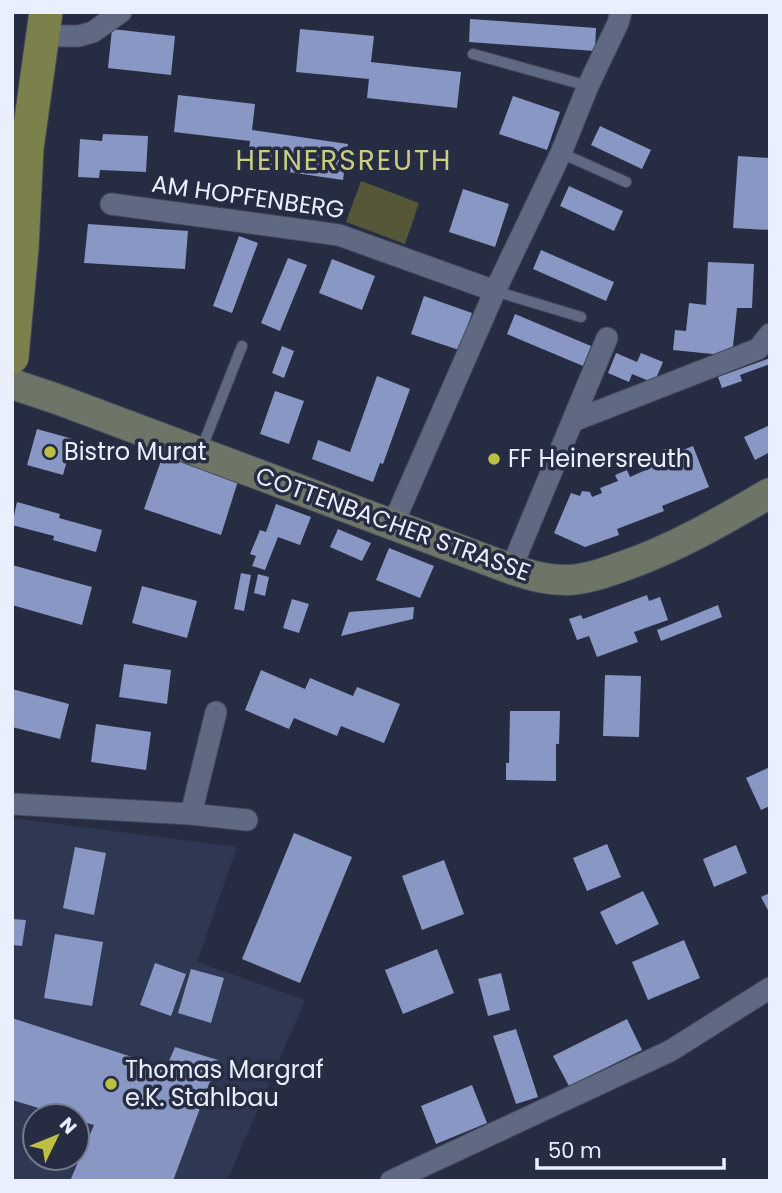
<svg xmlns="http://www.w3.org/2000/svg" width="782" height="1193" font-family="Poppins,sans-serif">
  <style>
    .built { fill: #2f3853; fill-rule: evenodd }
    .green { fill: #565738 }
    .building { fill: #8897c3 }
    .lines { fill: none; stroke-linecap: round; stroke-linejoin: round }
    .lane-casing { stroke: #44495c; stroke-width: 12 }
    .street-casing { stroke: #44495c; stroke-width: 23 }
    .secondary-casing { stroke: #44495c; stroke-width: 32 }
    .primary-casing { stroke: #44495c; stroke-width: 35 }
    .lane { stroke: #606982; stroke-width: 10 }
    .street { stroke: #606982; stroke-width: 21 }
    .secondary { stroke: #6e7567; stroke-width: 30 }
    .primary { stroke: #7c814c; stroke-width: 33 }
    .poi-dot { fill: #bcbf43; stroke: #262d43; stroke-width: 2.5 }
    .labels { text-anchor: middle; stroke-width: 7; stroke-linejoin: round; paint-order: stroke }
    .street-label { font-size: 24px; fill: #eaeffe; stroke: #262d43 }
    .poi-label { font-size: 24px; fill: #eaeffe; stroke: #262d43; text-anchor: start }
    .quarter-label { font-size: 28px; letter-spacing: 2px; fill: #cbce80; stroke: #262d43 }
  </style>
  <rect width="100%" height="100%" fill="#262d43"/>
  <!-- built -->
  <path class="built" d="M12,818L237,847L197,962L305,1000L227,1181H12ZM35,1116H77V1158H35Z"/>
  <!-- green -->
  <path class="green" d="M361,181L419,203L405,244L346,222Z"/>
  <!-- building -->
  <path class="building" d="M470,19L596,28L595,51L469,42Z
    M112,29L175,36L171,75L108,68Z
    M300,29L374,36L371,62L461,72L457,108L367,98L369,79L296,72Z
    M178,95L255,104L252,130L348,144L343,180L247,166L250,141L174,132Z
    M513,96L560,112L547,150L499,134Z
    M600,126L651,150L642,169L591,145Z
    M103,134L148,136L146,172L100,170L99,178L78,177L80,139L102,141Z
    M738,156L770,158V230L733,228Z
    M569,186L623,211L614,231L560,206Z
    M463,189L509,204L495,247L449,232Z
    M88,224L188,231L185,269L84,263Z
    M239,236L258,243L232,313L213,306Z
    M541,250L614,282L606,301L533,269Z
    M288,258L307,265L280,331L261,323Z
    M332,259L375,276L362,310L319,293Z
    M708,262L754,264L752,308H737L732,356L673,350L675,330L686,331L689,303L706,305Z
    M424,296L472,313L459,350L411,334Z
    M515,314L591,346L583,366L507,334Z
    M282,346L294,351L284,378L272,373Z
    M616,353L637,362L641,353L663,362L654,383L632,374L629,382L608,373Z
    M770,358V364L740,375L742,381L722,388L718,377Z
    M377,376L410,389L383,464L380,463L373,482L312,459L318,440L350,452Z
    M275,391L304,401L289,444L260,434Z
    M770,425V452L755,460L744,437Z
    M37,429L73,439L63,475L27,465Z
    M673,446L675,453L693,446L709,487L662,506L664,511L617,529L619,535L585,547L554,533L571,493L580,496L582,491L590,492L592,497L602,493L600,488L618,481L615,475L627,470L630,477L648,469L646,464L663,458L660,451Z
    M163,455L238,481L221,535L144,509Z
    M17,502L60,514L59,518L102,530L96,552L53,540L54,536L12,525Z
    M276,504L311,517L300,545L278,537L265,570L252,566L256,556L250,554L260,530L266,532Z
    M338,529L371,543L362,561L330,547Z
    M389,548L434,566L420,598L376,580Z
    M12,565L92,587L82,625L12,605Z
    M241,573L251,575L244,611L234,609Z
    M258,574L269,577L265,596L254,593Z
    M142,586L197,601L187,638L132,623Z
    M647,595L649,601L660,597L668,620L634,632L638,642L597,657L589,636L577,640L569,619L581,615L583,619Z
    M292,599L309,604L299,633L283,628Z
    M718,605L722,617L661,641L657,630Z
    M414,607L413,619L341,636L349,612Z
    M124,664L171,670L167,704L119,697Z
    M261,670L305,689L310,678L353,696L357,687L400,704L384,743L341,726L337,736L294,718L289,729L245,710Z
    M605,675L641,676L639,737L603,736Z
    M12,689L69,704L60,739L12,727Z
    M510,711H560L559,744H556V781L506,780V763H509Z
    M96,724L151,732L146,770L91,762Z
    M770,767V806L761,810L746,778Z
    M294,833L352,857L300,983L242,959Z
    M607,844L621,877L587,891L573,858Z
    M736,845L747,873L714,887L703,859Z
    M75,847L106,853L94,915L63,908Z
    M444,860L464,914L422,930L402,876Z
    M643,891L659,924L616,945L600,912Z
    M770,893V914L761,897Z
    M12,919L26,920L22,946L12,945Z
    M55,934L103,942L92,1006L44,998Z
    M684,940L700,978L648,1000L632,962Z
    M437,949L454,993L403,1014L385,970Z
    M155,963L186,974L171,1016L140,1005Z
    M191,969L224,978L211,1023L178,1013Z
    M501,973L510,1010L488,1016L478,979Z
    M12,1018L166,1068L175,1047L218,1060L173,1181H70L94,1125L77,1120V1116H65L12,1100Z
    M627,1019L642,1050L569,1086L553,1056Z
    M516,1029L538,1097L516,1104L493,1036Z
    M472,1085L487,1123L436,1144L421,1106Z"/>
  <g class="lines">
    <defs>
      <path id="lane" d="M473,54L588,86
        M561,153L626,182
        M495,291L581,317
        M201,450L242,346"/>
      <path id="street" d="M43,36H79L93,32L121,12
        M111,204L339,235L495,291
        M573,421L758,349L770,334
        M393,524L495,291L561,153L588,86L618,23L621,12
        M511,569L607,338
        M12,804L191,814L247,820
        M191,814L216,712
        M391,1181L670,1051L770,988"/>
      <path id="secondary" d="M12,384L57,399L511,569C530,575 548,581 569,580C587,579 604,573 621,567C674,549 722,521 770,493"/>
      <path id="primary" d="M12,357L22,248L27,148L46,12"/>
    </defs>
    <!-- lane casing -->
    <use href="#lane" class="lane-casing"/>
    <!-- street casing -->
    <use href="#street" class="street-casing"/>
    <!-- secondary casing -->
    <use href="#secondary" class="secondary-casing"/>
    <!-- primary casing -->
    <use href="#primary" class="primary-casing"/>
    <!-- lane -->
    <use href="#lane" class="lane"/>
    <!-- street -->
    <use href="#street" class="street"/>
    <!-- secondary -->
    <use href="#secondary" class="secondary"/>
    <!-- primary -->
    <use href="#primary" class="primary"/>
  </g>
  <!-- markers -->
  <g class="poi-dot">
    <circle cx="50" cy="452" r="7"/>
    <circle cx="494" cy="459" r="7"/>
    <circle cx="111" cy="1084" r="7"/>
  </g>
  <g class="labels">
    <!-- street labels -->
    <g class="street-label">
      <text transform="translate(248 197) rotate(8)" y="8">AM HOPFENBERG</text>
      <text transform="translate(393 524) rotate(20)" y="8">COTTENBACHER STRASSE</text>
    </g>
    <!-- poi labels -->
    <g class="poi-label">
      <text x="64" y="460">Bistro Murat</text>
      <text x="508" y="467">FF Heinersreuth</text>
      <text x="125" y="1078">Thomas Margraf<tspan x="125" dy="28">e.K. Stahlbau</tspan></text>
    </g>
    <!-- quarter labels -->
    <g class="quarter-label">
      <text x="344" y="170">HEINERSREUTH</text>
    </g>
  </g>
  <!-- border -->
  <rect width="782" height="1193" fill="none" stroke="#eaeffe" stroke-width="28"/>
  <!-- north arrow -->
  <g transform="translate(56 1137) rotate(47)"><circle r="33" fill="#262d43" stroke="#747b8e" stroke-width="2"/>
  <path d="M0-5L12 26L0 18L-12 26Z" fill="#bcbf43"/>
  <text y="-10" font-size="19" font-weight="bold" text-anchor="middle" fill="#eaeffe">N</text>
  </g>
  <!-- scale -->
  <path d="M537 1158v10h187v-10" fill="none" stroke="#eaeffe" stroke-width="3.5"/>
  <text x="548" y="1158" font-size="21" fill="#eaeffe" stroke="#262d43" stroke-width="5" paint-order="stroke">50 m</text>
</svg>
